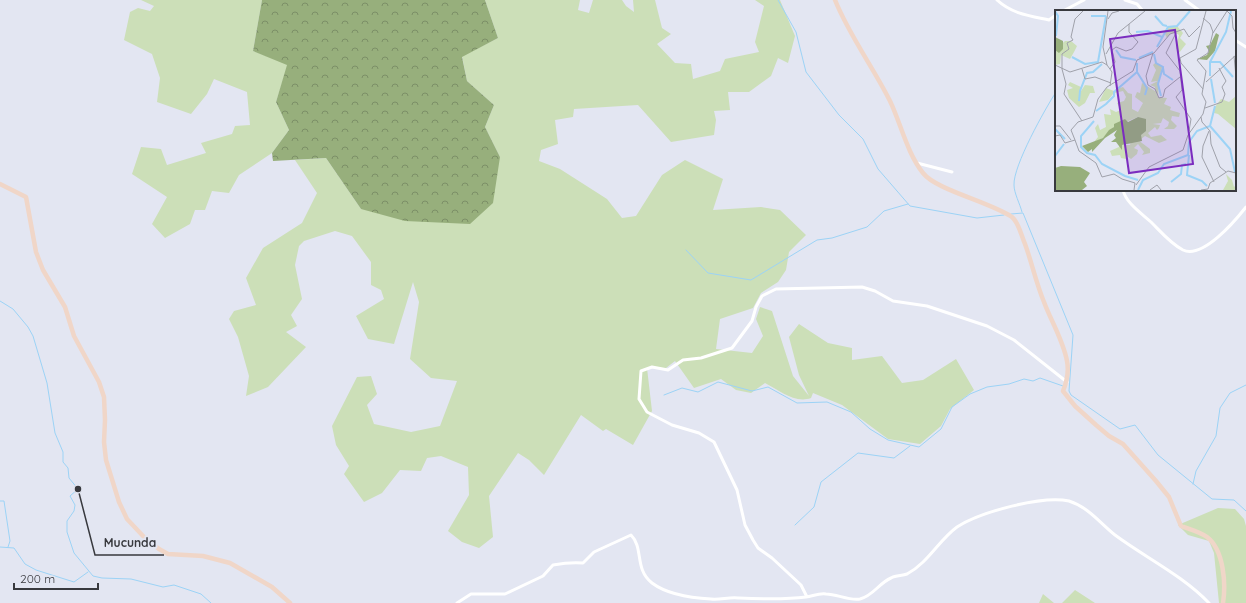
<svg xmlns="http://www.w3.org/2000/svg" width="1246" height="603" font-family="Quicksand,sans-serif">
  <style>
    .grass { fill: #ccdfb8 }
    .forest { fill: url(#forest-crowns) }
    .lines { fill: none; stroke-linecap: round; stroke-linejoin: round }
    .stream { stroke: #9cd3f6; stroke-width: 1 }
    .street { stroke: #fff; stroke-width: 3 }
    .secondary { stroke: #f0d6c8; stroke-width: 4.5 }
    .inset-river { fill: none; stroke: #9cd3f6; stroke-width: 2 }
    .inset-road { fill: none; stroke: #9fa1aa; stroke-width: 1 }
    .view { fill: #7b2cbf; fill-opacity: 0.15; stroke: #7b2cbf; stroke-width: 2 }
    .inset-edge { fill: none; stroke: #38393e; stroke-width: 2 }
    .leader { fill: none; stroke: #38393e; stroke-width: 1.5 }
    .callout-dot { fill: #38393e; stroke: #e3e6f2; stroke-width: 1.5 }
    .callout-label { font-size: 12px; text-anchor: middle; font-weight: bold; fill: #38393e; stroke: #e3e6f2; stroke-width: 4; stroke-linejoin: round; paint-order: stroke }
  </style>
  <defs>
    <pattern id="forest-crowns" width="20" height="18" patternUnits="userSpaceOnUse"><rect width="20" height="18" fill="#97af7c"/><path d="M2 6a3 3 0 1 1 6 0M12 15a3 3 0 1 1 6 0" fill="none" stroke="#7c8f67"/></pattern>
  </defs>
  <rect width="100%" height="100%" fill="#e3e6f2"/>
  <!-- grass -->
  <path class="grass" d="M141,0H262L253,51L288,64L276,102L289,130L272,153L239,175L229,193L212,191L205,210H195L190,224L165,238L152,224L167,197L132,174L141,147L161,149L167,165L206,153L201,143L232,134L235,126L250,125L247,92L214,79L207,94L191,114L157,102L160,78L152,54L124,40L130,12L138,8L150,11L154,6Z
    M485,0H580L578,10L589,13L593,0H622L626,6L634,12L633,0H655L662,28L671,34L657,44L675,63L691,64L693,79L720,71L725,59L759,52L755,42L764,6L755,0H780L795,36L788,63L778,58L771,76L749,92H728L730,110L714,111L716,120L714,135L671,142L638,105L574,109L573,117L555,120L558,144L541,150L539,161L560,169L607,199L622,218L636,216L662,175L685,160L723,179L713,210L761,207L780,210L806,235L789,252L786,270L778,282L761,293L753,308L720,319L716,349L752,353L763,336L756,319L760,307L772,311L793,376L809,396L799,375L789,337L799,324L828,343L852,348V360L882,356L902,383L923,380L956,359L974,390L950,409L941,426L920,444L888,439L842,405L813,393L811,398C795,404 779,390 765,383L751,393L736,390L721,379L694,388L675,361L666,368H647L652,411L633,445L606,429L603,431L581,415L544,475L529,460L518,453L489,496L493,537L479,548L462,542L448,531L469,495L468,467L441,456L427,458L421,471L400,470L382,493L364,502L344,474L349,466L336,445L332,426L357,377L371,376L377,394L367,405L374,424L411,432L440,426L457,381L431,378L410,359L419,302L413,282L394,344L368,339L356,316L384,299L381,290L371,285V262L352,236L335,231L304,241L299,246L295,265L302,299L291,315L297,326L286,332L306,347L268,387L246,396L249,376L238,337L229,319L234,311L256,305L246,278L263,248L302,223L317,193L295,160L326,158L361,209L500,157L485,127L494,105L467,81L462,56L498,38Z
    M1218,508L1235,509L1244,519L1246,526V603H1219L1214,553L1209,541L1188,535L1178,525Z
    M1075,590L1095,603H1062Z
    M1043,594L1054,603H1039Z"/>
  <!-- forest -->
  <path class="forest" d="M262,0H485L498,38L462,57L467,81L494,105L485,127L500,157L493,203L470,224L405,221L361,209L326,158L273,161L272,153L289,130L276,102L287,65L253,51Z"/>
  <g class="lines">
    <!-- stream -->
    <path class="stream" d="M778,0L796,32L806,72L839,115L863,139L878,169L910,206L977,218L1004,215
      M1022,212C1020,204 1014,193 1014,185C1013,166 1045,109 1056,92
      M1011,214L1023,213L1073,335L1069,391L1071,395L1120,429L1135,425L1158,455L1212,499L1234,500L1246,511
      M686,250L708,273L751,280L817,240L832,238L867,227L884,211L908,204
      M0,301L13,309L28,327L33,336L47,383L55,433L63,452V462L68,468L69,478L78,489L70,496L75,505L74,511L67,521V532L74,553L93,576L102,578L131,579L163,587L174,585L201,594L211,603
      M664,395L682,388L698,392L718,382L752,391L768,387L797,403L827,402L851,412L870,429L888,440L919,447L941,429L952,407L970,394L987,387L1009,384L1024,379L1033,381L1040,378L1063,386
      M1193,484L1196,471L1216,436L1220,408L1230,393L1246,385
      M0,501H4L10,541L8,547
      M795,525L814,507L821,482L858,453L894,458L910,446
      M0,547L14,548L25,564L36,570L74,582L88,572"/>
    <!-- street -->
    <path class="street" d="M997,0C1012,14 1030,16 1049,20L1056,15
      M1125,0L1137,4L1143,11
      M1185,0L1200,11
      M1063,11L1084,0
      M1235,40L1246,47
      M917,163L952,172
      M1123,190C1126,203 1141,213 1151,222C1161,232 1171,244 1183,250C1203,259 1235,221 1246,207
      M807,597L801,585L772,558L758,548L753,540L745,525L737,490L714,442L699,433L672,425L647,412L639,399L641,371L652,367L668,370L683,360L701,358L732,348L752,321L756,307L762,296L776,289L862,287L875,291L893,301L927,306L987,326L1014,340L1067,382
      M457,603L471,594H505L543,576L553,565C564,563 572,562 583,563L594,552L631,535C644,548 634,569 652,583C668,595 692,598 711,599C720,600 729,597 738,598C761,599 783,600 806,597C813,596 819,593 826,594C837,594 849,601 860,599C873,596 879,583 891,578C896,575 902,576 907,574C928,563 939,540 957,527C980,512 1043,495 1069,501C1088,507 1100,523 1115,535C1146,558 1182,575 1209,603"/>
    <!-- secondary -->
    <path class="secondary" d="M835,0C849,35 873,67 890,101C901,124 907,153 923,173C936,190 990,202 1012,217C1019,223 1021,235 1025,244C1032,263 1036,283 1044,302C1051,321 1063,340 1067,361C1069,371 1067,381 1063,391L1075,406L1096,425L1109,436L1123,444L1156,481L1169,497L1181,526C1189,529 1200,532 1207,537C1224,550 1226,584 1223,603
      M0,184L26,197L36,252L43,270L65,307L74,336L99,382L104,397L105,420L104,442L106,460L119,502L127,519L144,537L159,549L168,554L203,556L230,563L272,587L290,603"/>
  </g>
  <!-- overview -->
  <g transform="translate(1055 10)">
    <rect width="181" height="181" fill="#e3e6f2"/>
    <path d="M122,16L128,23L125,28L131,34L124,43L121,38L124,25L121,23L115,24L112,28L110,24L113,17ZM16,31L22,36L19,42L15,49L6,45L5,54L0,55V40L10,31ZM101,52L107,57L104,69L103,87L112,88L109,94L116,97L115,100L125,103L124,107L117,106L116,110L122,116L119,119H109L113,116L114,112L108,108L106,113L98,114L105,115L104,118L102,120L100,117L93,123L96,127L106,125L112,130L104,133L90,126L86,129L83,107L59,117L48,128L39,132L43,127L40,118L43,114L45,120L51,117L49,104L56,105L55,99L61,102L66,100L62,93L69,91L71,87L68,81L60,83L61,79L68,77L73,83L77,84V99L83,102L88,93L80,87L82,82L85,83L87,73L100,81V77L95,75L103,71L96,72L101,60L98,55ZM15,72L26,77V81L30,75L38,76L40,83H35L30,93L24,97L14,88L12,80L18,78L13,75ZM51,78L59,81L58,84L53,90L44,92ZM181,86V119L163,104L159,103L160,97L166,89L174,92ZM83,130L95,139V143L87,145L89,142L83,134L79,138L83,140L82,144L76,149L72,146L71,149L66,148L65,145L57,146L55,141L64,137V134L67,139L66,135H75L76,131ZM171,164L177,170L179,177L181,175V180H168L173,171Z" fill="#ccdfb8"/>
    <path d="M161,23L164,25L160,41L152,50L142,49L152,45L154,41L151,36L155,35ZM0,27L8,31V39L4,43L0,40ZM83,107L91,109V121L86,125L87,131L67,135V140L61,132H56L61,128L59,125L62,120L50,128L37,142V139L33,142L27,136L48,128L54,120L59,117V114L70,109L73,112ZM6,156L25,157L35,163L29,172L32,176L27,180H0V158Z" fill="#97af7c"/>
    <path class="inset-river" d="M0,1L3,6L1,26M36,6H51M100,6L108,15L112,16M81,22L93,21L107,27M102,37L113,17L122,16L135,1M61,40L66,47L81,50M99,44L101,53L108,57L103,74L106,86M17,47L30,54L43,52L51,6M84,48L98,42M155,52H165L178,67M108,58L109,64L118,70M82,62L92,78L90,85M155,66V52L171,22L176,1M156,69L160,93M24,91L25,81L32,63L38,62L47,54M41,101L51,94L59,86V82L82,62V53M39,111L26,126V137L32,143L40,145L47,154L70,166L83,170M155,116L175,139L180,162M0,119L10,129M134,145L132,165L147,171L152,176M0,146L9,134M116,172L126,164L127,155L131,154M83,180L88,170L103,163L109,154L133,145L134,132L142,121L155,116L160,96"/>
    <path class="inset-road" d="M53,1L48,37L52,55L57,62L55,76M53,9L57,3L64,1M121,23L111,43L125,61L127,80L121,87L136,109L134,121M158,23L172,1L177,6L178,18L181,23M98,43L91,66L93,75L100,79L104,88L108,87L110,79L125,67M51,44L63,23L90,1M179,46L181,67M0,55L15,62L47,52L52,55M27,59L30,69L40,67L56,73M55,59L60,52L57,40L61,37L71,41L77,39L83,32L74,22V14M151,72L181,45M148,79L126,53L125,48L141,39L151,1M150,98L167,92L170,84L167,77L171,71L164,58M146,107L147,112L155,121L156,134L165,157L171,162M27,111L9,84L11,74L7,59V44L14,39L12,33L18,30L16,27L20,9L28,1M0,116H5L16,130M154,121L148,136L147,147L159,172M0,126L5,125L10,133L20,130L24,141L41,153L47,167L59,164L67,169L80,173L79,180M20,130L16,120L23,112L38,107L43,89L52,77L78,61L82,50L99,43L115,24L129,19L134,27L145,16M81,175L94,157L128,140L133,125L148,104L151,92L147,84L151,61L142,50L153,43L158,22L155,14L148,8M95,180L102,175L106,180M146,180L153,179L155,173L173,161L181,163"/>
    <path class="view" d="M120,20L138,154L74,163L55,29Z"/>
    <rect width="181" height="181" class="inset-edge"/>
  </g>
  <!-- callouts -->
  <path class="leader" d="M78 489L95 555H164"/>
  <circle class="callout-dot" cx="78" cy="489" r="4"/>
  <g class="callout-label">
    <text x="130" y="547">Mucunda</text>
  </g>
  <!-- scale -->
  <path d="M14 583v6h84v-6" fill="none" stroke="#38393e" stroke-width="2"/>
  <text x="20" y="583" font-size="12" fill="#38393e" stroke="#e3e6f2" stroke-width="3" paint-order="stroke">200 m</text>
</svg>
